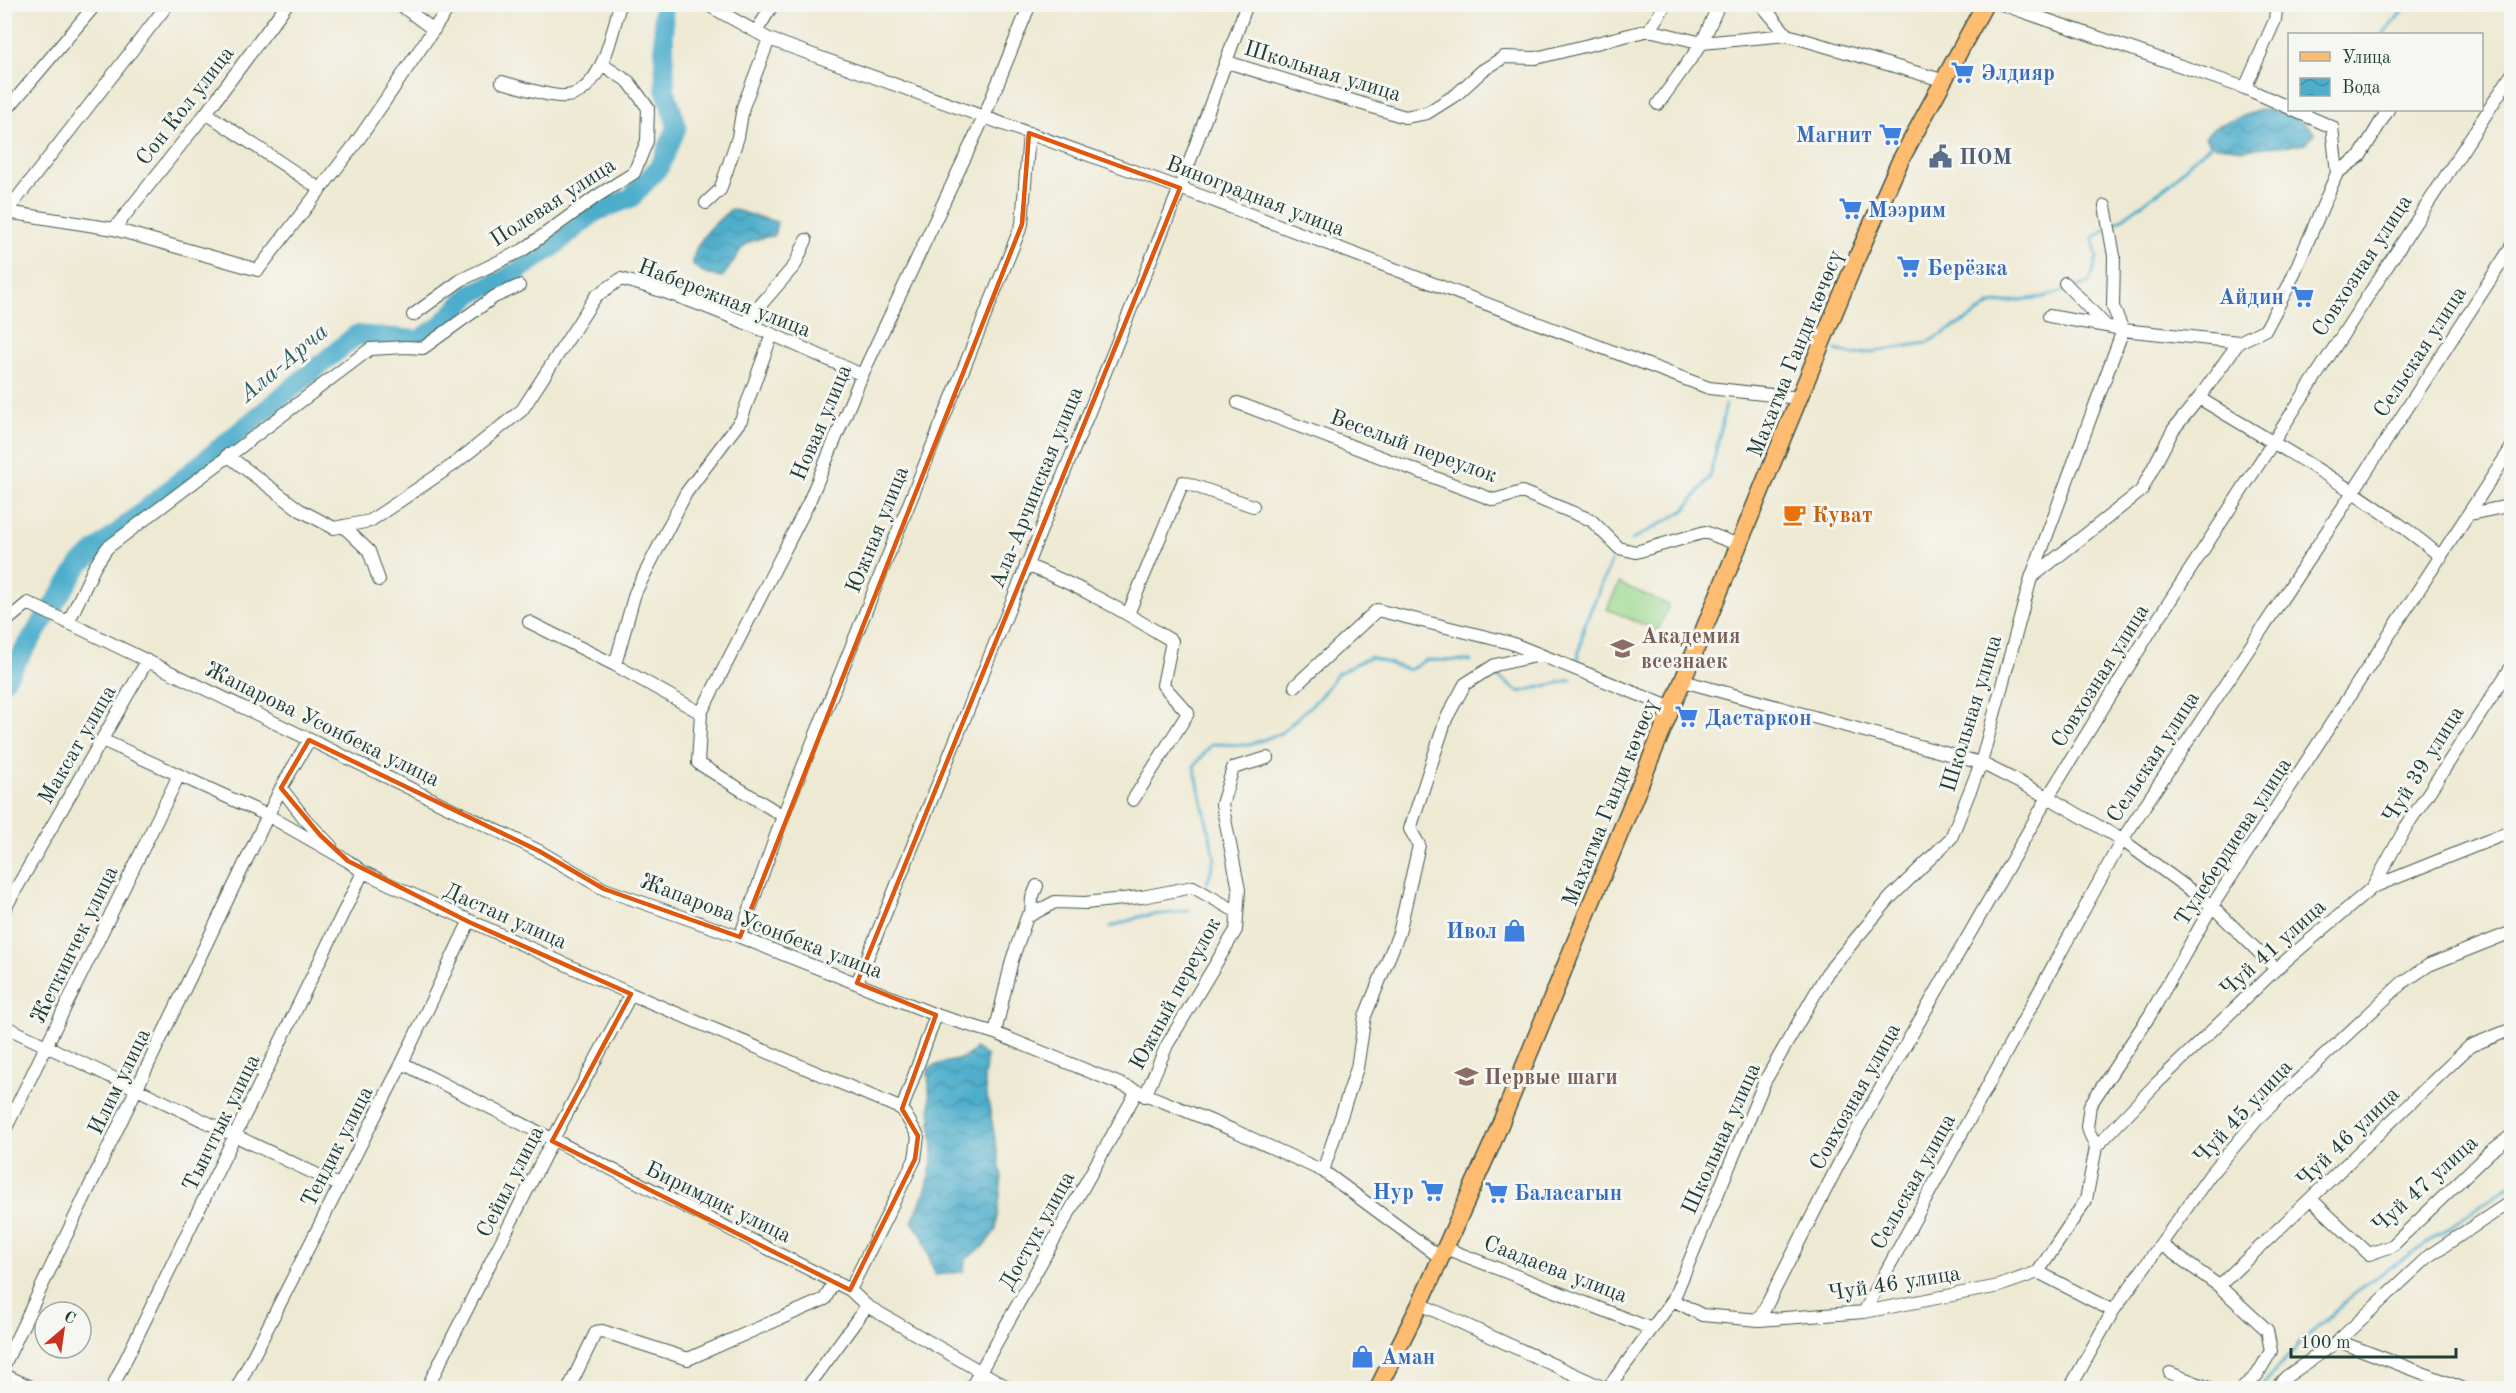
<svg xmlns="http://www.w3.org/2000/svg" width="2516" height="1393" font-family="'Old Standard TT',serif">
  <style>
    .grass { fill: #9ad78b; stroke: #5c8a60; stroke-width: 1.5 }
    .water { fill: url(#water-waves); stroke: #367680; stroke-width: 1.5 }
    .lines { fill: none; stroke-linecap: round; stroke-linejoin: round }
    .stream { stroke: #4daecc; stroke-width: 3 }
    .river { stroke: #4daecc; stroke-width: 20 }
    .minor-casing { stroke: #3e574c; stroke-width: 14 }
    .major-casing { stroke: #3e574c; stroke-width: 19 }
    .minor { stroke: #fff; stroke-width: 12 }
    .major { stroke: #febc70; stroke-width: 16 }
    .marked { fill: none; stroke: #de580e; stroke-width: 4.5; stroke-linejoin: round }
    .labels { text-anchor: middle; stroke-width: 6; stroke-linejoin: round; paint-order: stroke }
    .street-label { font-size: 22px; fill: #1f3d34; stroke: #f6f6f2 }
    .shop-label { font-size: 22px; font-weight: bold; fill: #366cbe; stroke: #f6f6f2; text-anchor: start }
    .service-label { font-size: 22px; font-weight: bold; fill: #4e5e75; stroke: #f6f6f2; text-anchor: start }
    .food-label { font-size: 22px; font-weight: bold; fill: #c56008; stroke: #f6f6f2; text-anchor: start }
    .education-label { font-size: 22px; font-weight: bold; fill: #785e54; stroke: #f6f6f2; text-anchor: start }
    .water-label { font-size: 24px; font-style: italic; fill: #2d5f62; stroke: #f6f6f2 }
  </style>
  <defs>
    <pattern id="water-waves" width="16" height="10" patternUnits="userSpaceOnUse" patternTransform="scale(1.5)"><rect width="16" height="10" fill="#4daecc"/><path d="M0 5q4-4 8 0t8 0" fill="none" stroke="#3f8fa6"/></pattern>
  </defs>
  <rect width="100%" height="100%" fill="#f6f6f2"/>
  <filter id="ink" filterUnits="userSpaceOnUse"><feTurbulence type="fractalNoise" baseFrequency=".0167" numOctaves="2"/><feDisplacementMap in="SourceGraphic" scale="12" xChannelSelector="R" yChannelSelector="G"/><feConvolveMatrix kernelMatrix="1 2 1 2 8 2 1 2 1" color-interpolation-filters="sRGB"/></filter>
  <filter id="wash" filterUnits="userSpaceOnUse"><feTurbulence type="fractalNoise" baseFrequency=".008" numOctaves="4" result="noise"/><feDisplacementMap in="SourceGraphic" scale="24" xChannelSelector="R" yChannelSelector="G"/><feGaussianBlur stdDeviation="1.35" result="paint"/><feColorMatrix in="noise" values="0 0 0 0 0 0 0 0 0 0 0 0 0 0 0 0 0 1.4 0 .05"/><feComposite in="paint" operator="in"/></filter>
  <g filter="url(#wash)">
    <rect width="100%" height="100%" fill="#eee9d2"/>
    <!-- grass -->
    <path class="grass" d="M1619,583L1669,605L1658,631L1607,609Z"/>
    <!-- water -->
    <path class="water" d="M2262,109C2280,112 2303,118 2315,133L2306,144L2244,149L2211,145L2205,137L2214,127Z
      M731,209L777,222L774,236C734,241 745,251 722,277L706,274L693,265C691,244 716,222 731,209Z
      M975,1048L987,1056L984,1079L1002,1177L996,1230L983,1247L966,1259L963,1272L935,1275L922,1235L912,1222L927,1187L933,1156L928,1070C943,1057 963,1066 975,1048Z"/>
    <g class="lines">
      <!-- stream -->
      <path class="stream" d="M2383,34L2409,4
        M2113,225L2171,183L2192,160L2211,145
        M2073,288L2089,283L2097,258L2093,238L2105,230
        M1836,350L1853,355L1926,343L1970,318L1991,304L2043,297L2067,290
        M1632,540L1685,510L1710,477L1726,405
        M1578,658L1584,626L1611,562
        M1498,677L1519,692L1571,680
        M1207,883L1215,858L1194,766L1212,744L1249,745L1281,733L1319,698L1338,673L1370,657L1409,670L1426,660L1471,661
        M1110,927L1142,916L1190,911
        M2260,1388L2301,1342L2362,1287L2512,1184"/>
      <!-- river -->
      <path class="river" d="M4,681L80,564L356,335L419,340L439,327L472,293L504,280L550,249L595,212L631,198L660,166L677,127L665,89L663,4"/>
    </g>
  </g>
  <g filter="url(#ink)">
    <g class="lines">
      <defs>
        <path id="minor" d="M399,4L434,30
          M706,4L769,39L1180,188L1709,388L1799,398
          M1761,4L1787,35
          M2001,4L2245,88L2290,108
          M1649,30L1666,4
          M756,32L773,4
          M1227,62L1405,117L1427,113L1457,94L1482,71L1504,57L1536,58L1649,30L1702,43L1719,4
          M502,82C517,86 553,98 566,96C602,93 612,33 620,4
          M2245,88L2275,20L2276,10L2272,4
          M1658,104L1702,43L1787,35L1942,80
          M4,113L96,4
          M206,113L320,189
          M2337,173L2360,156L2388,110
          M706,203L720,190L738,137L743,107L769,39
          M2105,206L2114,256L2113,307L2123,330
          M7,212L114,229L258,270L356,143L451,4
          M4,215L168,4
          M114,229L206,113L287,4
          M2065,283L2106,326L2123,330
          M413,315L461,280L523,250L597,196L634,173L647,141L648,108L629,82L603,65
          M2049,316L2106,326
          M745,323L795,265L806,240
          M2199,398C2281,448 2368,495 2441,557
          M1238,403L1494,500L1522,492L1591,520L1619,548L1636,552L1705,532L1739,545
          M227,455L300,510L334,528L370,521L453,465L522,410L596,296L621,279C704,301 783,339 862,375
          M2470,514L2508,506L2512,509
          M343,526L369,551L379,580
          M1026,565C1078,585 1125,612 1172,641L1163,685L1188,713L1133,800
          M2032,577L2141,491L2173,430L2199,398L2239,342L2266,329L2289,285L2337,173L2332,127L2293,110
          M1128,614L1183,482L1253,506
          M529,622L615,665
          M4,623L28,603L539,851L604,889L740,937L936,1015L995,1033L1233,1130L1323,1171L1441,1258
          M68,623L95,566L107,548L370,349L406,347L423,348L494,297L519,286
          M1683,681L1981,763L2048,797L2122,840L2212,906L2276,969
          M1295,686L1377,610L1511,643L1672,708
          M701,713L615,665L635,593L686,493L741,420L772,334
          M102,740L269,816L348,861L363,872L631,994L902,1109
          M281,788L305,819L331,846
          M783,816L698,763L701,713L808,504L862,375L984,117L1030,4
          M2373,887L2406,827L2512,666
          M4,910L147,661
          M1031,915L1032,898L1037,886
          M740,937L783,816L1022,224L1029,133
          M857,983L1180,188L1247,4
          M4,1026L339,1185
          M995,1033L1012,960L1027,917L1055,902L1085,903L1142,897L1193,887L1237,912
          M402,1063L850,1290L867,1306L1009,1388
          M1145,1096L1167,1045L1236,930L1239,890L1222,804L1233,768L1267,758
          M4,1132L179,775
          M2096,1147L2155,1085L2276,969L2373,887L2512,831
          M1323,1171L1357,1068L1365,1016L1399,933L1419,845L1410,829L1446,719L1465,684L1495,665L1540,655
          M2311,1199L2369,1254L2392,1246L2490,1152L2512,1135
          M2162,1245L2219,1286L2267,1330L2271,1351L2257,1375L2243,1388
          M1445,1248L1652,1329
          M2038,1272L2086,1200L2096,1147L2087,1127L2090,1105L2150,1015L2212,906L2512,447
          M2219,1286L2470,1046L2512,1029
          M850,1290L915,1159L918,1136L902,1109L936,1015
          M1673,1300L1702,1315L1759,1320L1864,1312L1999,1286L2038,1272L2113,1311
          M1420,1304L1604,1388
          M1864,1312L2122,840L2353,492L2512,246
          M1759,1320L1850,1142L2048,797L2151,630L2512,74
          M2338,1341L2462,1388
          M4,1365L281,788L309,740
          M2170,1373L2209,1388
          M4,1375L33,1388
          M112,1388L363,872
          M237,1388L402,1063L469,922
          M427,1388L552,1141L631,994
          M569,1388L596,1332L602,1331L688,1359L825,1299L834,1281
          M807,1388L867,1306
          M971,1388L1136,1093
          M1608,1388L1673,1300L1765,1081L1827,973L1890,898L1951,838L1981,763L2031,578L2123,330L2239,342
          M2070,1388L2113,1311L2210,1175L2260,1116L2402,983L2429,965L2512,932
          M2276,1388L2286,1377L2338,1341L2430,1255L2512,1201"/>
        <path id="major" d="M1378,1388L1420,1304L1492,1144L1858,255L1900,161L1985,4"/>
      </defs>
      <!-- minor casing -->
      <use href="#minor" class="minor-casing"/>
      <!-- major casing -->
      <use href="#major" class="major-casing"/>
      <!-- minor -->
      <use href="#minor" class="minor"/>
      <!-- major -->
      <use href="#major" class="major"/>
    </g>
  </g>
  <!-- marked area -->
  <path class="marked" d="M1029,133L1180,188L857,983L936,1015L902,1109L918,1136L915,1159L850,1290L552,1141L631,994L469,922L348,861L320,835L281,788L309,740L539,851L604,889L740,937L1022,224Z"/>
  <!-- icons -->
  <defs>
    <symbol id="supermarket-bare" viewBox="-9 -9 18 18"><path d="M-6-5.5h2.5l.6 2H6L4.5 2H-2.5L-4.4-4H-6ZM-1.5 3.2a1.3 1.3 0 1 0 .1 0ZM3 3.2a1.3 1.3 0 1 0 .1 0Z" fill="#3f7fe0" stroke="#f6f6f2" stroke-width="2.5" paint-order="stroke"/></symbol>
    <symbol id="civic-bare" viewBox="-9 -9 18 18"><path d="M-.6-6.5H3V-4.5H.6V-3L4-1V1h2V6H-6V1h2V-1L-.6-3ZM-1.2 2.5V6h2.4V2.5Z" fill="#5c6f8a" stroke="#f6f6f2" stroke-width="2.5" paint-order="stroke"/></symbol>
    <symbol id="cafe-bare" viewBox="-9 -9 18 18"><path d="M-5.5-4.5H6V0H3Q3 3.5 0 3.5H-2.5Q-5.5 3.5-5.5 0ZM3-3.2v2h1.7v-2ZM-6 4.5H4V6H-6Z" fill="#e8710a" stroke="#f6f6f2" stroke-width="2.5" paint-order="stroke"/></symbol>
    <symbol id="school-bare" viewBox="-9 -9 18 18"><path d="M0-5L7-2L0 1L-7-2ZM-4 1L0 2.5L4 1V4Q0 6-4 4Z" fill="#8d6e63" stroke="#f6f6f2" stroke-width="2.5" paint-order="stroke"/></symbol>
    <symbol id="shop-bare" viewBox="-9 -9 18 18"><path d="M-5-2.5h2.3a2.7 3.5 0 0 1 5.4 0H5L5.5 6h-11ZM-1.5-2.5h3a1.5 2.3 0 0 0-3 0Z" fill="#3f7fe0" stroke="#f6f6f2" stroke-width="2.5" paint-order="stroke"/></symbol>
  </defs>
  <g fill-rule="evenodd">
    <use href="#supermarket-bare" x="1946" y="56" width="33" height="33"/>
    <use href="#supermarket-bare" x="1874" y="118" width="33" height="33"/>
    <use href="#civic-bare" x="1924" y="140" width="33" height="33"/>
    <use href="#supermarket-bare" x="1834" y="192" width="33" height="33"/>
    <use href="#supermarket-bare" x="1892" y="250" width="33" height="33"/>
    <use href="#supermarket-bare" x="2286" y="280" width="33" height="33"/>
    <use href="#cafe-bare" x="1778" y="498" width="33" height="33"/>
    <use href="#school-bare" x="1606" y="632" width="33" height="33"/>
    <use href="#supermarket-bare" x="1670" y="700" width="33" height="33"/>
    <use href="#shop-bare" x="1498" y="914" width="33" height="33"/>
    <use href="#school-bare" x="1450" y="1060" width="33" height="33"/>
    <use href="#supermarket-bare" x="1416" y="1174" width="33" height="33"/>
    <use href="#supermarket-bare" x="1480" y="1176" width="33" height="33"/>
    <use href="#shop-bare" x="1346" y="1340" width="33" height="33"/>
  </g>
  <g class="labels">
    <!-- street labels -->
    <g class="street-label">
      <text transform="translate(1323 70) rotate(17)" y="8">Школьная улица</text>
      <text transform="translate(184 105) rotate(-52)" y="8">Сон Кол улица</text>
      <text transform="translate(1256 195) rotate(21)" y="8">Виноградная улица</text>
      <text transform="translate(552 201) rotate(-33)" y="8">Полевая улица</text>
      <text transform="translate(2361 265) rotate(-57)" y="8">Совхозная улица</text>
      <text transform="translate(725 297) rotate(21)" y="8">Набережная улица</text>
      <text transform="translate(2419 351) rotate(-57)" y="8">Сельская улица</text>
      <text transform="translate(1794 353) rotate(-68)" y="8">Махатма Ганди көчөсү</text>
      <text transform="translate(820 422) rotate(-67)" y="8">Новая улица</text>
      <text transform="translate(1414 445) rotate(20)" y="8">Веселый переулок</text>
      <text transform="translate(1035 487) rotate(-68)" y="8">Ала-Арчинская улица</text>
      <text transform="translate(876 529) rotate(-68)" y="8">Южная улица</text>
      <text transform="translate(2099 675) rotate(-58)" y="8">Совхозная улица</text>
      <text transform="translate(1970 713) rotate(-73)" y="8">Школьная улица</text>
      <text transform="translate(323 723) rotate(26)" y="8">Жапарова Усонбека улица</text>
      <text transform="translate(76 744) rotate(-60)" y="8">Максат улица</text>
      <text transform="translate(2152 756) rotate(-57)" y="8">Сельская улица</text>
      <text transform="translate(2422 764) rotate(-58)" y="8">Чуй 39 улица</text>
      <text transform="translate(1609 802) rotate(-68)" y="8">Махатма Ганди көчөсү</text>
      <text transform="translate(2232 841) rotate(-57)" y="8">Тулебердиева улица</text>
      <text transform="translate(506 915) rotate(24)" y="8">Дастан улица</text>
      <text transform="translate(762 925) rotate(21)" y="8">Жапарова Усонбека улица</text>
      <text transform="translate(73 944) rotate(-64)" y="8">Жеткинчек улица</text>
      <text transform="translate(2272 947) rotate(-42)" y="8">Чуй 41 улица</text>
      <text transform="translate(1174 993) rotate(-62)" y="8">Южный переулок</text>
      <text transform="translate(118 1081) rotate(-64)" y="8">Илим улица</text>
      <text transform="translate(1854 1096) rotate(-61)" y="8">Совхозная улица</text>
      <text transform="translate(2242 1111) rotate(-47)" y="8">Чуй 45 улица</text>
      <text transform="translate(220 1122) rotate(-64)" y="8">Тынчтык улица</text>
      <text transform="translate(2347 1136) rotate(-44)" y="8">Чуй 46 улица</text>
      <text transform="translate(1720 1138) rotate(-66)" y="8">Школьная улица</text>
      <text transform="translate(336 1146) rotate(-63)" y="8">Тендик улица</text>
      <text transform="translate(509 1181) rotate(-63)" y="8">Сейил улица</text>
      <text transform="translate(1912 1181) rotate(-61)" y="8">Сельская улица</text>
      <text transform="translate(2424 1183) rotate(-42)" y="8">Чуй 47 улица</text>
      <text transform="translate(719 1201) rotate(26)" y="8">Биримдик улица</text>
      <text transform="translate(1036 1230) rotate(-61)" y="8">Достук улица</text>
      <text transform="translate(1556 1268) rotate(21)" y="8">Саадаева улица</text>
      <text transform="translate(1894 1282) rotate(-9)" y="8">Чуй 46 улица</text>
    </g>
    <!-- shop labels -->
    <g class="shop-label">
      <text x="1981" y="80">Элдияр</text>
      <text x="1872" y="142" text-anchor="end">Магнит</text>
      <text x="1868" y="217">Мээрим</text>
      <text x="1927" y="275">Берёзка</text>
      <text x="2284" y="304" text-anchor="end">Айдин</text>
      <text x="1705" y="725">Дастаркон</text>
      <text x="1497" y="938" text-anchor="end">Ивол</text>
      <text x="1414" y="1199" text-anchor="end">Нур</text>
      <text x="1514" y="1200">Баласагын</text>
      <text x="1381" y="1364">Аман</text>
    </g>
    <!-- service labels -->
    <g class="service-label">
      <text x="1959" y="164">ПОМ</text>
    </g>
    <!-- food labels -->
    <g class="food-label">
      <text x="1812" y="522">Куват</text>
    </g>
    <!-- education labels -->
    <g class="education-label">
      <text x="1641" y="643">Академия<tspan x="1641" dy="25">всезнаек</tspan></text>
      <text x="1484" y="1084">Первые шаги</text>
    </g>
    <!-- water labels -->
    <g class="water-label">
      <text transform="translate(283 362) rotate(-40)" y="8">Ала-Арча</text>
    </g>
  </g>
  <!-- margin -->
  <rect width="2516" height="1393" fill="none" stroke="#f6f6f2" stroke-width="24"/>
  <!-- legend -->
  <rect x="2288" y="33" width="195" height="78" fill="#f6f6f2" stroke="#a0aca6" stroke-width="1.5"/>
  <rect x="2300" y="52" width="30" height="9" fill="#febc70" stroke="#a0aca6" stroke-width="1.5"/>
  <text x="2342" y="63" font-size="18" fill="#1f3d34">Улица</text>
  <rect x="2300" y="78" width="30" height="18" fill="url(#water-waves)" stroke="#a0aca6" stroke-width="1.5"/>
  <text x="2342" y="93" font-size="18" fill="#1f3d34">Вода</text>
  <!-- north arrow -->
  <g transform="translate(63 1330) rotate(29)"><circle r="28" fill="#f6f6f2" stroke="#a0aca6" stroke-width="1.5"/>
  <path d="M0-4.5L10 22L0 15L-10 22Z" fill="#c8321e"/>
  <text y="-9" font-size="16" font-weight="bold" text-anchor="middle" fill="#1f3d34">С</text>
  </g>
  <!-- scale -->
  <path d="M2291 1348v9h165v-9" fill="none" stroke="#1f3d34" stroke-width="3"/>
  <text x="2300" y="1348" font-size="18" fill="#1f3d34" stroke="#f6f6f2" stroke-width="4.5" paint-order="stroke">100 m</text>
</svg>
